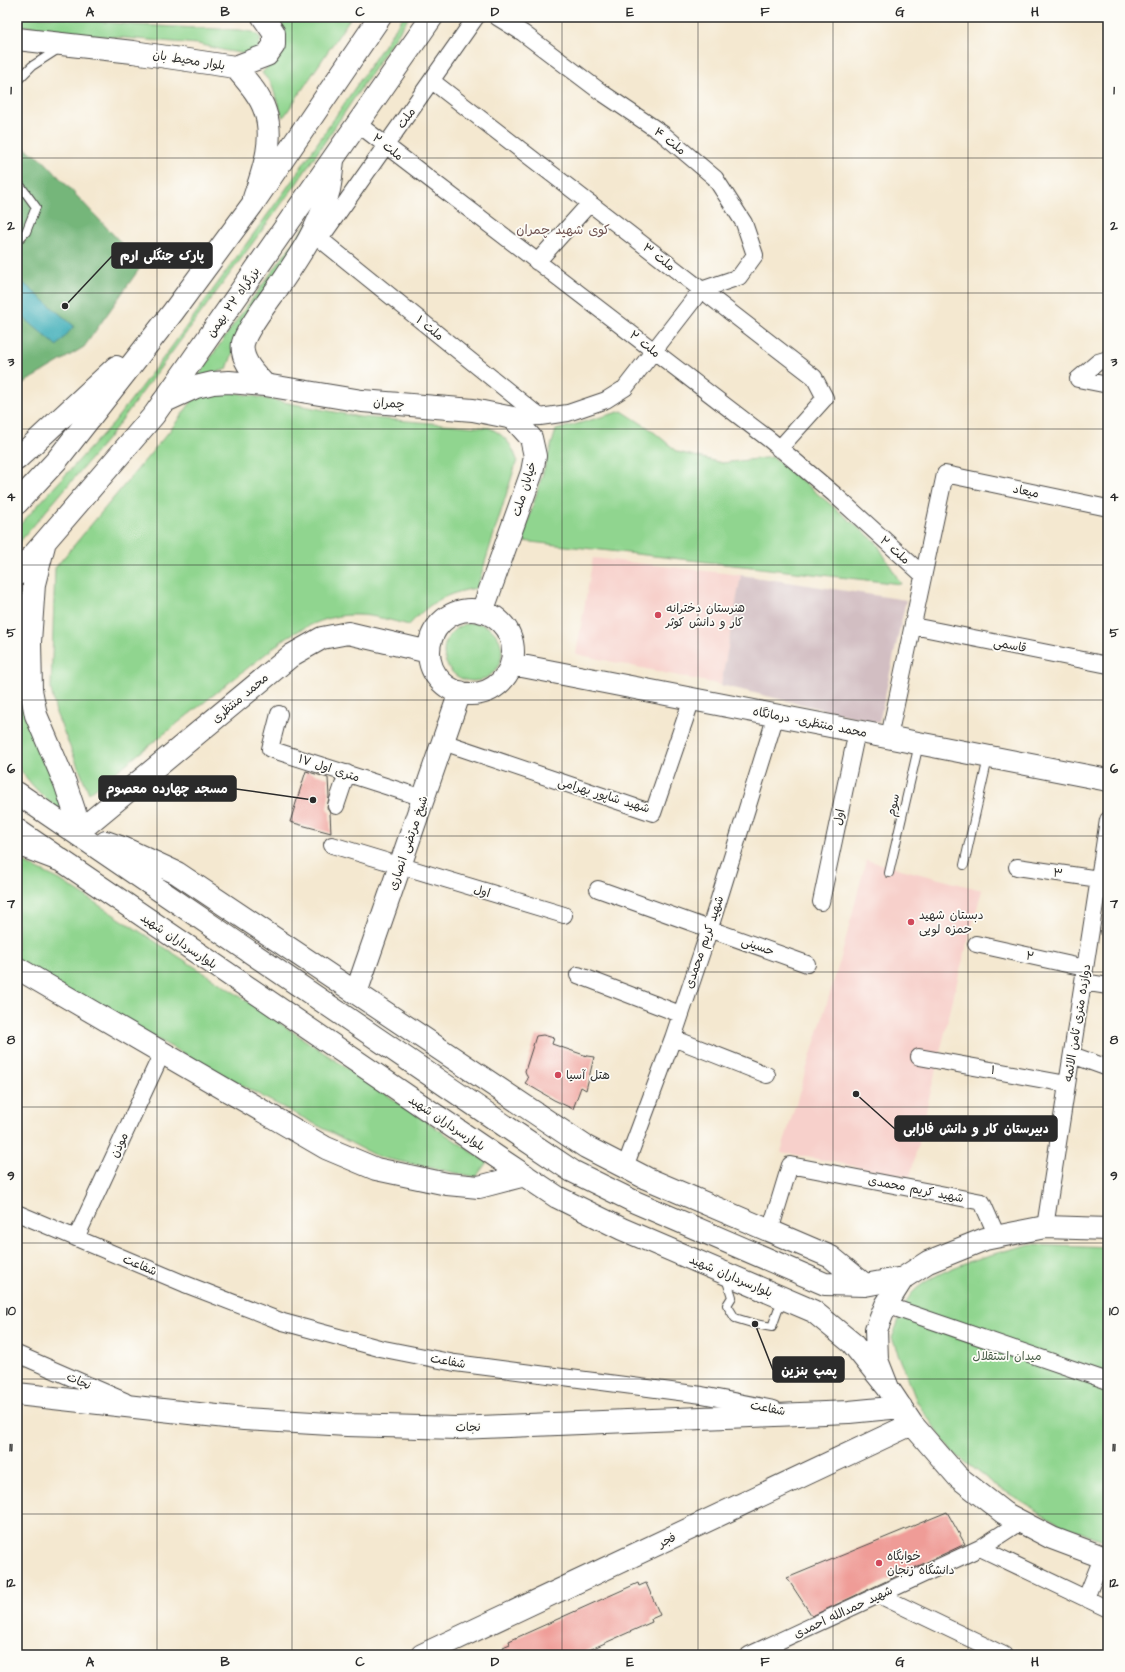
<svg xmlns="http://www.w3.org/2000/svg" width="1125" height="1672" font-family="'Architects Daughter','Playpen Sans Arabic',sans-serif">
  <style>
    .built { fill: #f7d0cb }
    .industrial { fill: #d2bec2 }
    .green { fill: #90d58f; stroke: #5e805d }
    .forest { fill: #74b67a; stroke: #507052 }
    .water { fill: #3fafb9; stroke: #356d72 }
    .building { fill: #ef9c97 }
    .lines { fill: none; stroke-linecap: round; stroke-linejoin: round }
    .lane-casing { stroke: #494744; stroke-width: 10 }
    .street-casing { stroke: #494744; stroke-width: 18 }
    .secondary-casing { stroke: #494744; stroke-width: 24 }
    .highway-casing { stroke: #494744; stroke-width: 24 }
    .lane { stroke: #fff; stroke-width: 8 }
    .street { stroke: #fff; stroke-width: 16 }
    .secondary { stroke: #fff; stroke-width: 22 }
    .highway { stroke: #fff; stroke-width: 22 }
    .grid { fill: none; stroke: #2b2b2b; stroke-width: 1; stroke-opacity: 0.55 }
    .poi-dot { fill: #d1495b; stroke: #fdfcf7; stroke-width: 1.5 }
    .labels { text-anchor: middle; stroke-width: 3.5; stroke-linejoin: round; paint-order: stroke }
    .street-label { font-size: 12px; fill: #2b2b2b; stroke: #fdfcf7 }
    .poi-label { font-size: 12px; fill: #2b2b2b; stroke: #fdfcf7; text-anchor: start }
    .park-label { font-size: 12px; fill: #495e49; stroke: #fdfcf7 }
    .neighbourhood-label { font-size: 13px; fill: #705351; stroke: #fdfcf7 }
    .leader { fill: none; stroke: #2b2b2b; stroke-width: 1.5 }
    .callout-dot { fill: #2b2b2b; stroke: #fdfcf7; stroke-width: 1.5 }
    .callout { fill: #2b2b2b; stroke: #2b2b2b; stroke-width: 1.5 }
    .callout-label { font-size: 13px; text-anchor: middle; font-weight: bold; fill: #fff }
    .neatline { fill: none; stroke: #2b2b2b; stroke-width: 1.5 }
    .grid-label { font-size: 13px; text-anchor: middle; font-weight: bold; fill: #2b2b2b }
  </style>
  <rect width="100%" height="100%" fill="#fdfcf7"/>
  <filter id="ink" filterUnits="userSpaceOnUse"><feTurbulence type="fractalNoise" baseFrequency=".025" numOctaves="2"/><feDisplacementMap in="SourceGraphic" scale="8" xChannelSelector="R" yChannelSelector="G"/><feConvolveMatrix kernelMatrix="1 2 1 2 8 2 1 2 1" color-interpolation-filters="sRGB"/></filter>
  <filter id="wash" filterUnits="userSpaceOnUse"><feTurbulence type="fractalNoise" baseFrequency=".012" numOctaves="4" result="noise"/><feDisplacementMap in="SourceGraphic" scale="16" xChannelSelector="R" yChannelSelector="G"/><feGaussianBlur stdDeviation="0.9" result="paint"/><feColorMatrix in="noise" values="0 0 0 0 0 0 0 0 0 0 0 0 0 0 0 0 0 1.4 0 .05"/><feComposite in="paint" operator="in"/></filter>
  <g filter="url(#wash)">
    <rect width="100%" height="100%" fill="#f4e8d0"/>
    <!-- built -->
    <path class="built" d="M593,558L741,575L721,685L576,654Z
      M866,860L982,890L959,974L910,1177L781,1152L842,954Z"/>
    <!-- industrial -->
    <path class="industrial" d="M741,575L906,600L879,723L721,685Z"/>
    <!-- green -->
    <path class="green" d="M17,17H54L135,25L240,30L253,32L261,38L258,49L247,54L227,51L198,44L89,35L25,26L17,25Z
      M285,17H351L283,118L271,83L262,73L276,57L282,31L279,19Z
      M403,17H409L297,183L110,436L17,545V528L114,422L170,349L289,185Z
      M315,213L238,338L227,369L196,379L236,321Z
      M232,392L360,417L490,428C504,435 512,444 517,460L477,588C446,593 430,602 409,625C393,621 374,615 357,615C331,614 309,625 287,637L89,793L56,713L51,689L55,568L172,428L192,401L201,395Z
      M622,411L650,429L678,452L722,463L773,457L876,542L901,584L522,541L556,430Z
      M26,598L22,673L67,815C49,804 27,782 17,764V610Z
      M444 652a29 29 0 1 1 58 0a29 29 0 1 1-58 0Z
      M17,859L60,880L232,991L487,1162L476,1177L378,1157L267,1099L17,963Z
      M1031,1244L1108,1247V1543L1059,1524L998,1487L951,1451L917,1402L892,1338C896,1328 905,1300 912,1293C937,1267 997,1253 1031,1244Z"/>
    <!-- forest -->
    <path class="forest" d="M17,143L43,160L142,265L84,347L17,387Z"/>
    <!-- water -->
    <path class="water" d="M21,281L74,326L57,346L17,312V286Z"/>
    <g id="blocks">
      <!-- building -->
      <path class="building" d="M306,771L328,778L329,797L327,808L330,813L331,833L290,822Z
        M543,1035L554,1038L552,1044L587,1056L594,1057L586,1090L581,1087L573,1109L554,1100L525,1083L528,1079L525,1071L536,1036Z
        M947,1512L965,1544L812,1616L787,1578Z
        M638,1583L639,1586L646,1583L660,1615L651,1619L652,1622L578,1655H506L503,1647L510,1644L509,1641Z"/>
    </g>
  </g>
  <g filter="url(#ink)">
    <use href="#blocks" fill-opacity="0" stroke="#494744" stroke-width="1"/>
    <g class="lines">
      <defs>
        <path id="lane" d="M17,81L32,66L60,48
          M17,181L36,207L26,232L17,241
          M964,865L988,758
          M889,873L919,744
          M1097,894L1108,896
          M726,1278L732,1297L727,1305L735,1318L755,1324L772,1327L778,1310L787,1301"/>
        <path id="street" d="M476,17L320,239L540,417
          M497,17L523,33L601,92L663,134L715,178L744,223L755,255L739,277L701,290L625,388L606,400L568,413L540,417L513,418
          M432,81L814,377L825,398L779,449
          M358,124L770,440L834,494L923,575
          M537,262L590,203
          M1078,379L1098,362L1108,359
          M1078,379L1108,385
          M913,626L1108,665
          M279,714L270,749L423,798
          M889,737L945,474L1108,508
          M443,742L653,813L692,699
          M336,806L347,773
          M332,845L564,915
          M1017,867L1099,879
          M598,889L807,964
          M821,902L857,731
          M976,944L1085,968
          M578,975L680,1014
          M1083,982L1108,986
          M673,1038L767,1075
          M1072,1055L1108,1068
          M919,1057L1067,1084
          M625,1167L673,1038L710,928L776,715
          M17,1213L185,1284L283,1322L379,1348L455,1363L702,1395L774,1409
          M1045,1227L1108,820
          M770,1231L790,1165L982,1202L997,1236
          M76,1238L162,1053
          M886,1305L1108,1381
          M17,1354L125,1401
          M980,1548L1108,1609
          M879,1595L1004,1655
          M1086,1598L1102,1558
          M749,1655L980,1548L1020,1522"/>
        <path id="secondary" d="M17,39L133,52L235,67C246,80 260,95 265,111C275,140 263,171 254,198
          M235,67L267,55L274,45V33L263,17
          M265,385C255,374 240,360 243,343C246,331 268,301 277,289C298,258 320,227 329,190C331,180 332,170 333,160
          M163,402L196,387L213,383L229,382L265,385L362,401L473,410L513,418L531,438L535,456L532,472L482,612
          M429 652a42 42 0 1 1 84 0a42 42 0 1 1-84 0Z
          M512,664L1108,780
          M17,793L514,1132L572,1171L635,1202L825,1284L865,1285L903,1278
          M17,830L497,1157L557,1197L622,1229L813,1311L852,1343L888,1388
          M77,833L292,655L322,638L348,633L429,652
          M106,842L123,848L177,873L586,1147L646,1178L831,1257L865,1285
          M17,968L326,1148L376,1169L447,1184L479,1187L525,1175
          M356,993L460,692
          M1108,1229L1045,1227L985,1239L928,1262L903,1278L886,1305L876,1330L877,1360L888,1388L912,1424L958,1477L1004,1513L1052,1538L1108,1559
          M17,1394L244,1419L347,1425L457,1428L849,1412L901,1407
          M422,1655L912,1424"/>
        <path id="highway" d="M17,459L116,367
          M17,503L57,460L173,312L252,205L380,17
          M44,545L34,584L30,642L31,690L36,715L65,783L75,813L77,833
          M17,574L154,415L432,17
          M17,844L62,861"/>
      </defs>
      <!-- lane casing -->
      <use href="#lane" class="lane-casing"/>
      <!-- street casing -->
      <use href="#street" class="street-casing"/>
      <!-- secondary casing -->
      <use href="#secondary" class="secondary-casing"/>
      <!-- highway casing -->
      <use href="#highway" class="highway-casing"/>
      <!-- lane -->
      <use href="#lane" class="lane"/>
      <!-- street -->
      <use href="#street" class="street"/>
      <!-- secondary -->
      <use href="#secondary" class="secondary"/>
      <!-- highway -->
      <use href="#highway" class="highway"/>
    </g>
  </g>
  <!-- grid -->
  <path class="grid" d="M157,17V1655M292,17V1655M427,17V1655M562,17V1655M698,17V1655M833,17V1655M968,17V1655M17,158H1108M17,293H1108M17,429H1108M17,565H1108M17,700H1108M17,836H1108M17,972H1108M17,1107H1108M17,1243H1108M17,1379H1108M17,1514H1108"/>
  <!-- markers -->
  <g class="poi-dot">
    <circle cx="658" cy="615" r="4"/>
    <circle cx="911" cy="922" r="4"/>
    <circle cx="558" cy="1075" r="4"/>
    <circle cx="879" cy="1563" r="4"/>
  </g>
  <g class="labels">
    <!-- street labels -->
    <g class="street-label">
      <text transform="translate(189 60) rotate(9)" y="4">بلوار محیط بان</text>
      <text transform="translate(406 118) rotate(-54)" y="4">ملت</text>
      <text transform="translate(670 141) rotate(38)" y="4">ملت ۴</text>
      <text transform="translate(388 147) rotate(38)" y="4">ملت ۲</text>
      <text transform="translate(659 257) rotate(38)" y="4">ملت ۳</text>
      <text transform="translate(233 302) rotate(-55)" y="4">بزرگراه ۲۲ بهمن</text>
      <text transform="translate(430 328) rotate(39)" y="4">ملت ۱</text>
      <text transform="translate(645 344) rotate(38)" y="4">ملت ۲</text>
      <text transform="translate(389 403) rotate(4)" y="4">چمران</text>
      <text transform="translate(524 489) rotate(-73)" y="4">خیابان ملت</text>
      <text transform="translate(1026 491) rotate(12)" y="4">میعاد</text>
      <text transform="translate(895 550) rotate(42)" y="4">ملت ۲</text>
      <text transform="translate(1010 645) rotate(11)" y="4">قاسمی</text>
      <text transform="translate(240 698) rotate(-40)" y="4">محمد منتظری</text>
      <text transform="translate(810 722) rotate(11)" y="4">محمد منتظری- درمانگاه</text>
      <text transform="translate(329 768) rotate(18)" y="4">۱۷ متری اول</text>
      <text transform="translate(604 795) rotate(17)" y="4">شهید شاپور بهرامی</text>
      <text transform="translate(893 805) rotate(-77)" y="4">سوم</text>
      <text transform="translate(839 817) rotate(-78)" y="4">اول</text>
      <text transform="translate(408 843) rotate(-71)" y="4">شیخ مرتضی انصاری</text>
      <text transform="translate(1058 873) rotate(9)" y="4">۳</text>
      <text transform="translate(482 891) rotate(17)" y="4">اول</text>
      <text transform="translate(179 941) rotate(34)" y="4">بلوارسرداران شهید</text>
      <text transform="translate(704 942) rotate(-71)" y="4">شهید کریم محمدی</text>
      <text transform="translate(758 946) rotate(20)" y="4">حسینی</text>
      <text transform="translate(1030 956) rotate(12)" y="4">۲</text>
      <text transform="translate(1077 1023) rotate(-81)" y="4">دوازده متری ثامن الائمه</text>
      <text transform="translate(993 1070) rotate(10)" y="4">۱</text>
      <text transform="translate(447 1123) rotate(34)" y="4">بلوارسرداران شهید</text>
      <text transform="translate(119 1145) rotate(-65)" y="4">موذن</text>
      <text transform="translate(916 1189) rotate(11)" y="4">شهید کریم محمدی</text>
      <text transform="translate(140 1265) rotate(23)" y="4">شفاعت</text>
      <text transform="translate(731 1276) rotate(23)" y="4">بلوارسرداران شهید</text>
      <text transform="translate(448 1361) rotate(10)" y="4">شفاعت</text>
      <text transform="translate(79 1381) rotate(24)" y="4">نجات</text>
      <text transform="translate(768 1408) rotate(11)" y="4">شفاعت</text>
      <text transform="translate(468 1427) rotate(-1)" y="4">نجات</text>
      <text transform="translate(667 1540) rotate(-25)" y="4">فجر</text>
      <text transform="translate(843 1612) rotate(-25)" y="4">شهید حمدالله احمدی</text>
    </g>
    <!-- poi labels -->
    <g class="poi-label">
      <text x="666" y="612">هنرستان دخترانه<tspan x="666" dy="14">کار و دانش کوثر</tspan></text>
      <text x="919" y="919">دبستان شهید<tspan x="919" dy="14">حمزه لویی</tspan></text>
      <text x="566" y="1079">هتل آسیا</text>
      <text x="887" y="1560">خوابگاه<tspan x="887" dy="14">دانشگاه زنجان</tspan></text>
    </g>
    <!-- park labels -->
    <g class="park-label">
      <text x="1007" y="1360">میدان استقلال</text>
    </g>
    <!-- neighbourhood labels -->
    <g class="neighbourhood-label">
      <text x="563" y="234">کوی شهید چمران</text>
    </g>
  </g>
  <!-- callouts -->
  <path class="leader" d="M65 306L112 256M313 800L236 789M856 1094L895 1129M755 1324L773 1370"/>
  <g class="callout-dot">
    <circle cx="65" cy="306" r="4"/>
    <circle cx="313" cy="800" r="4"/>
    <circle cx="856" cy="1094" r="4"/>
    <circle cx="755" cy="1324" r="4"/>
  </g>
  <g class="callout">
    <rect x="112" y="243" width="100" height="25" rx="4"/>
    <rect x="99" y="776" width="137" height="25" rx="4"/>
    <rect x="895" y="1116" width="162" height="25" rx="4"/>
    <rect x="773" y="1357" width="71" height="25" rx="4"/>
  </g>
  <g class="callout-label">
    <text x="162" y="260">پارک جنگلی ارم</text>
    <text x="167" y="793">مسجد چهارده معصوم</text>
    <text x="976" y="1133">دبیرستان کار و دانش فارابی</text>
    <text x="809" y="1375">پمپ بنزین</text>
  </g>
  <!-- margin -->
  <rect width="1125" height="1672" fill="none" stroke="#fdfcf7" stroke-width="44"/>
  <rect x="22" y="22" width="1081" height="1628" class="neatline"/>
  <g class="grid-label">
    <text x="90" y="16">A</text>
    <text x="225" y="16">B</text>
    <text x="360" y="16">C</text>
    <text x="495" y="16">D</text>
    <text x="630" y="16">E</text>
    <text x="765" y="16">F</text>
    <text x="900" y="16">G</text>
    <text x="1035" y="16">H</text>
    <text x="11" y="94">1</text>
    <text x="1114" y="94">1</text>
    <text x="11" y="230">2</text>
    <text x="1114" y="230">2</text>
    <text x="11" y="366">3</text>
    <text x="1114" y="366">3</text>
    <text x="11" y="501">4</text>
    <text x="1114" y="501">4</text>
    <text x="11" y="637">5</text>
    <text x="1114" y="637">5</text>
    <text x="11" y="773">6</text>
    <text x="1114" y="773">6</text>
    <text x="11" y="908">7</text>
    <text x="1114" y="908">7</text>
    <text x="11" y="1044">8</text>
    <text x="1114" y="1044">8</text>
    <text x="11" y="1180">9</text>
    <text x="1114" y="1180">9</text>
    <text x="11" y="1315">10</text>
    <text x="1114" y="1315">10</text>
    <text x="11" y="1451">11</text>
    <text x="1114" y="1451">11</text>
    <text x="11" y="1587">12</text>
    <text x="1114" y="1587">12</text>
    <text x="90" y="1666">A</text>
    <text x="225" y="1666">B</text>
    <text x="360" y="1666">C</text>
    <text x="495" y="1666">D</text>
    <text x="630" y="1666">E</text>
    <text x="765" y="1666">F</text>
    <text x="900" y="1666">G</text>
    <text x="1035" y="1666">H</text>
  </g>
</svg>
